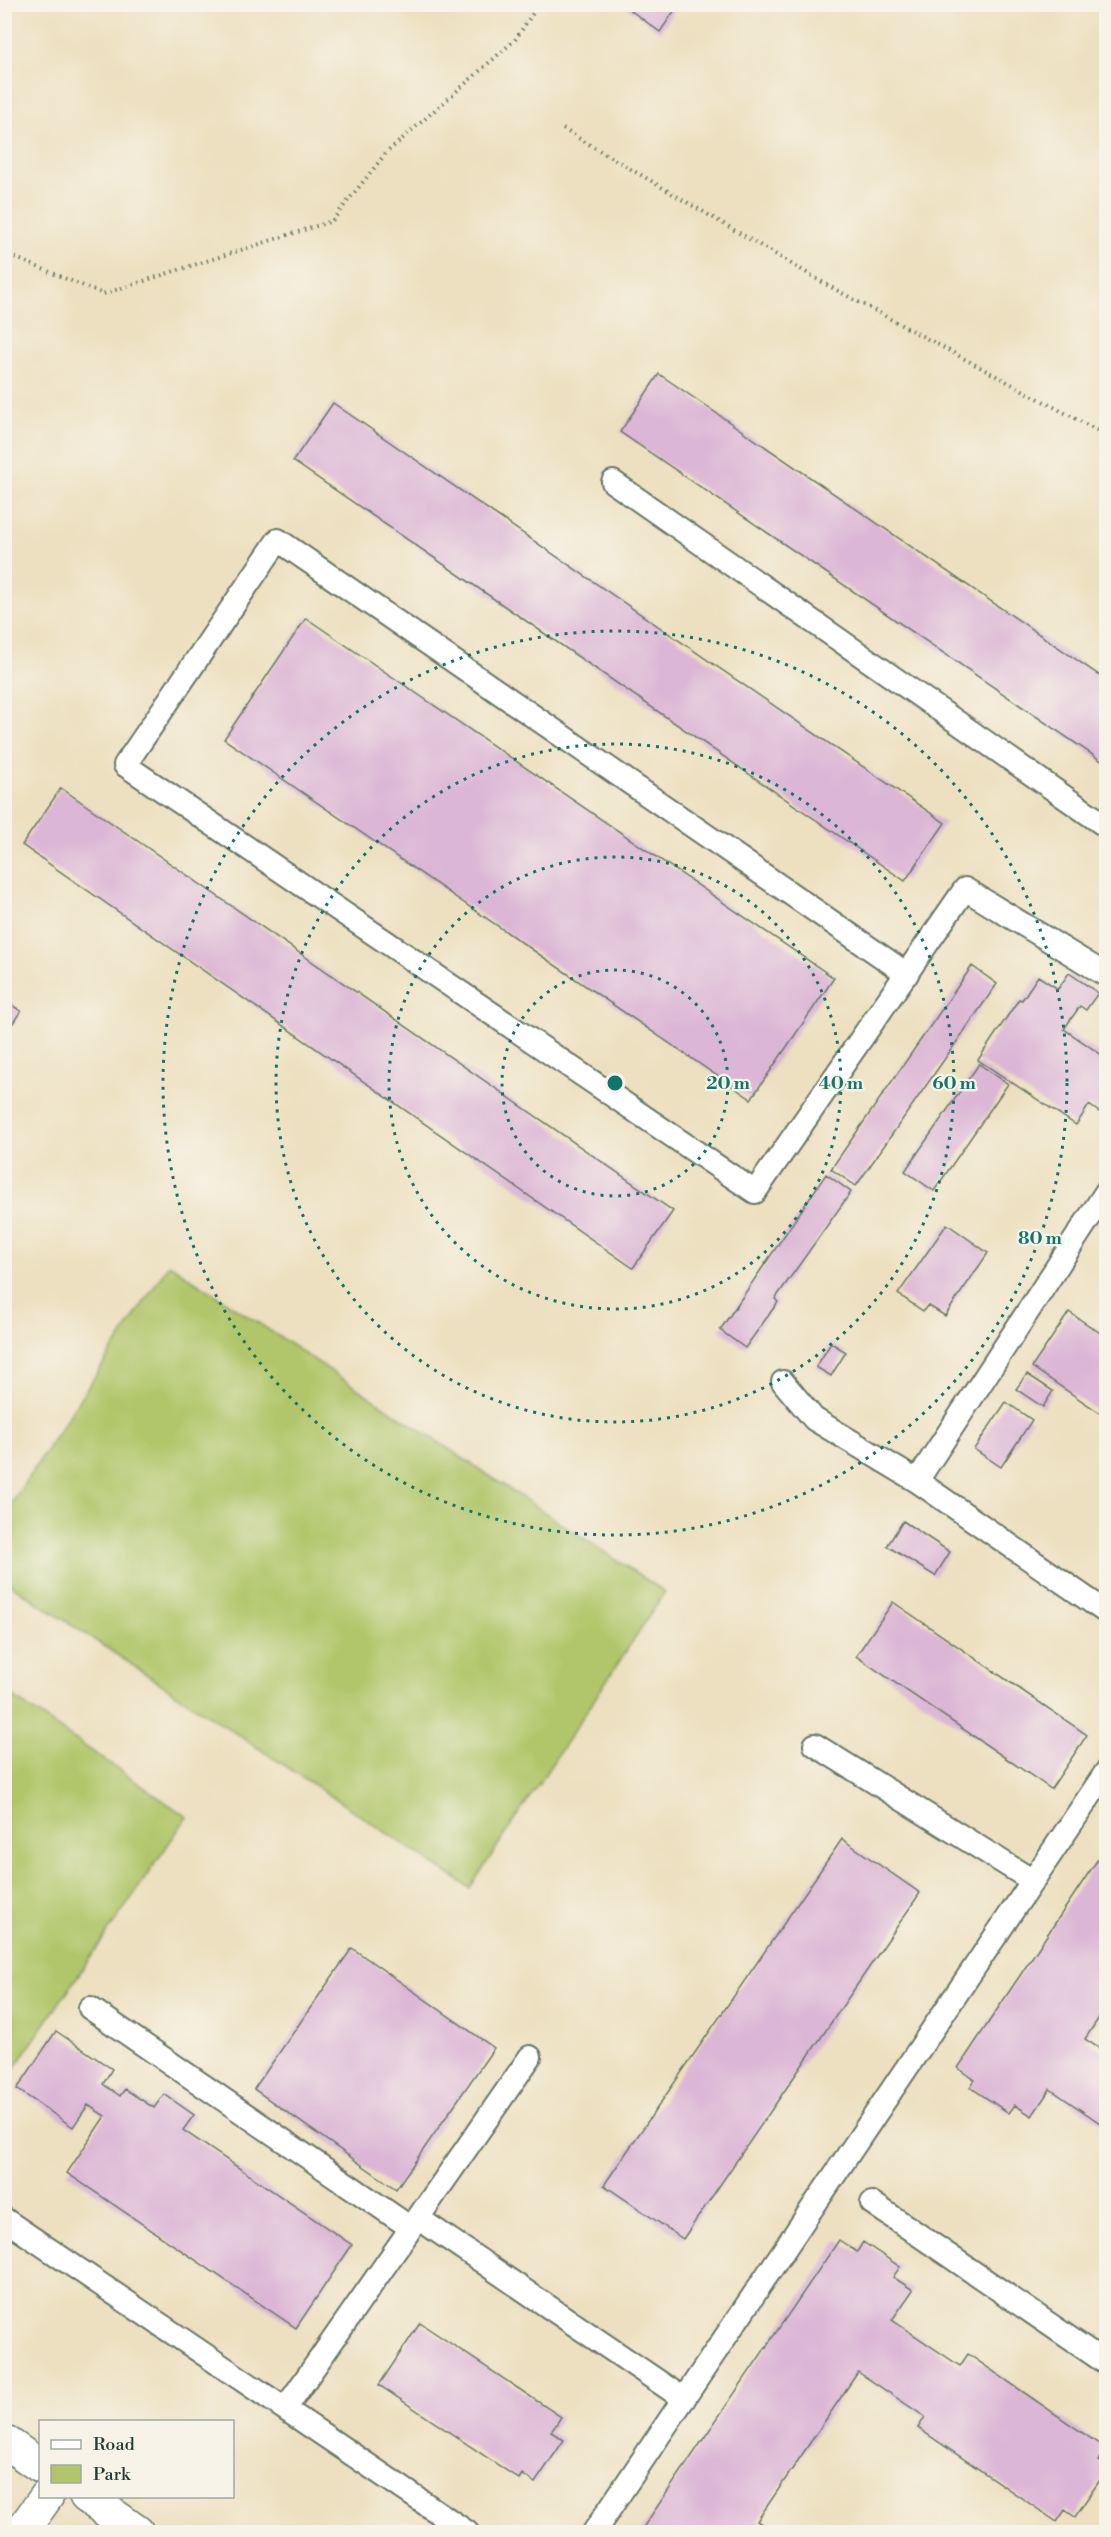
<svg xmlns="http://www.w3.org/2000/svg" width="1111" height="2537" font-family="'Libre Bodoni',serif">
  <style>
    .green { fill: #b1c66a; stroke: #68824f; stroke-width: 1.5 }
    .building { fill: #dbb6d6 }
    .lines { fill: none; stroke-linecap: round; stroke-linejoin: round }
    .service-casing { stroke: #677665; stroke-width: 26 }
    .minor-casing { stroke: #677665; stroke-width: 36 }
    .primary-casing { stroke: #677665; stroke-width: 36 }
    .path { stroke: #677665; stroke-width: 4; stroke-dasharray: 1.5 4.5; stroke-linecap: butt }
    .service { stroke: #fff; stroke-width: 22 }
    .minor { stroke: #fff; stroke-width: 33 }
    .primary { stroke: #fff; stroke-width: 33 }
    .ring { fill: none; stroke: #0f766e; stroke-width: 3; stroke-dasharray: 3 6 }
    .centre { fill: #0f766e; stroke: #f7f3e8; stroke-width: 3 }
    .ring-label { font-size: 18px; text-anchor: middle; font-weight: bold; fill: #0f766e; stroke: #f7f3e8; stroke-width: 4.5; stroke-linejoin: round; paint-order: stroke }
  </style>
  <rect width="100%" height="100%" fill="#f7f3e8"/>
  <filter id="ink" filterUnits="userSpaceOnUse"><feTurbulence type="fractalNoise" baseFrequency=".0167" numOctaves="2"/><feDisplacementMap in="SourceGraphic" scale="12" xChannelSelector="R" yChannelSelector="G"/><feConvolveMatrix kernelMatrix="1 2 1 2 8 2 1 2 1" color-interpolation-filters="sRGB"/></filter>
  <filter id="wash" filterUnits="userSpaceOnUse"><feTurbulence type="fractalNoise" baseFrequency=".008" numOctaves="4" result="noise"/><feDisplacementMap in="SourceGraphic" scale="24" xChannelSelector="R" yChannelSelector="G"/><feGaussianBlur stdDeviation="1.35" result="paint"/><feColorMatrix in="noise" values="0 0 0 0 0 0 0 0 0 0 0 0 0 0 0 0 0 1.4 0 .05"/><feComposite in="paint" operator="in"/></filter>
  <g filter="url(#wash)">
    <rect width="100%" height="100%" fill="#ede0c0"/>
    <!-- green -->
    <path class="green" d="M169,1264L665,1592L470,1888L5,1581V1513Z
      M5,1691L187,1817L5,2082Z"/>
    <g id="blocks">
      <!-- building -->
      <path class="building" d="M622,4H679L660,32Z
        M659,374L1106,680V764L620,432Z
        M333,403L945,823L905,881L293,461Z
        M306,618L834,978L751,1099L224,739Z
        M61,788L673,1211L633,1268L22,845Z
        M972,966L997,984L856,1186L831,1169Z
        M1069,973L1098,993L1086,1010L1080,1006L1064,1029L1106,1058L1105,1086L1106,1087V1100L1099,1112L1089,1105L1076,1125L978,1060L1019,999L1022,1000L1038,976L1058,989Z
        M4,1000L21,1011L4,1036Z
        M979,1064L1008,1084L934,1191L905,1171Z
        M826,1174L851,1192L775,1299L778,1302L745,1348L720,1330Z
        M947,1224L988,1253L945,1316L928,1305L923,1311L898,1294Z
        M1069,1312L1106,1337V1417L1032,1367Z
        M831,1343L846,1352L831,1376L816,1367Z
        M1027,1374L1053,1391L1043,1407L1016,1389Z
        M1006,1402L1032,1420L1001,1467L974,1449Z
        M903,1521L950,1552L935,1576L887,1546Z
        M893,1602L1087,1735L1051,1789L856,1656Z
        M842,1839L920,1893L683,2239L604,2185Z
        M1106,1847V2007L1085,2039L1106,2053V2127L1050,2089L1032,2116L1015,2105L1009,2113L970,2087L975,2080L958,2068Z
        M352,1948L494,2048L396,2189L254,2089Z
        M56,2031L112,2069L103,2084L120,2096L125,2089L154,2108L164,2094L194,2115L183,2130L352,2245L296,2328L67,2173L105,2116L88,2105L73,2127L17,2089Z
        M839,2240L857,2252L863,2242L900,2267L893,2277L913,2290L892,2320L960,2366L968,2354L1106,2449L1099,2461L1106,2466V2471L1075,2517L1065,2510L1057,2522L918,2428L925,2417L858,2372L757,2521L774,2532H640Z
        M420,2323L561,2417L551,2432L564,2440L535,2483L522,2474L519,2479L379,2385Z"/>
    </g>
  </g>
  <g filter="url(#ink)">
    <use href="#blocks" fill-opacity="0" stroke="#677665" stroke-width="1.5"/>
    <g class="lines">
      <defs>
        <path id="service" d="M613,482L1106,826
          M907,974L278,540L125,765L755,1192L965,889L1106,975
          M1106,1192L917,1481L1106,1612
          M783,1382L814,1419L917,1481
          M815,1745L1033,1881
          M90,2008L411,2228
          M872,2203L1106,2363
          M418,2218L530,2057
          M4,2219L467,2532
          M285,2409L418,2218L684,2399
          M594,2532L1106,1772"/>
        <path id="minor" d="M21,2532L47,2496"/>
        <path id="primary" d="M4,2441L40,2466
          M86,2496L137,2532
          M4,2531L7,2532"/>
      </defs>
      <!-- service casing -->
      <use href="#service" class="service-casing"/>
      <!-- minor casing -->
      <use href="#minor" class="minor-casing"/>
      <!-- primary casing -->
      <use href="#primary" class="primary-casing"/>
      <!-- path -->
      <path class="path" d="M563,129L829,286L1106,435
        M4,253L103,294L332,221L386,153L515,40L539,4"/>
      <!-- service -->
      <use href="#service" class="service"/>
      <!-- minor -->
      <use href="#minor" class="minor"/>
      <!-- primary -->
      <use href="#primary" class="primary"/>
    </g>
  </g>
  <!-- distance rings -->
  <g class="ring">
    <circle cx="615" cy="1083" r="113"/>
    <circle cx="615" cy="1083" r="226"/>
    <circle cx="615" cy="1083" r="339"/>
    <circle cx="615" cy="1083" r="452"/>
  </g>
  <circle cx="615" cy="1083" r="9" class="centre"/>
  <g class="ring-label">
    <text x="728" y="1089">20 m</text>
    <text x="841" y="1089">40 m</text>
    <text x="954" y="1089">60 m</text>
    <text x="1040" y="1244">80 m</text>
  </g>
  <!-- margin -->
  <rect width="1111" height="2537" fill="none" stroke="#f7f3e8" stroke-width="24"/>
  <!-- legend -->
  <rect x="39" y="2420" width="195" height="78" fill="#f7f3e8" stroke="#a1aaa0" stroke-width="1.5"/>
  <rect x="51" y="2440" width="30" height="9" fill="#ffffff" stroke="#a1aaa0" stroke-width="1.5"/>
  <text x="93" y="2450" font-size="18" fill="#1f3d34">Road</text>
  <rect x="51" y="2465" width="30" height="18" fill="#b1c66a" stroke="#a1aaa0" stroke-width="1.5"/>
  <text x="93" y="2480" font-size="18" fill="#1f3d34">Park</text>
</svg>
